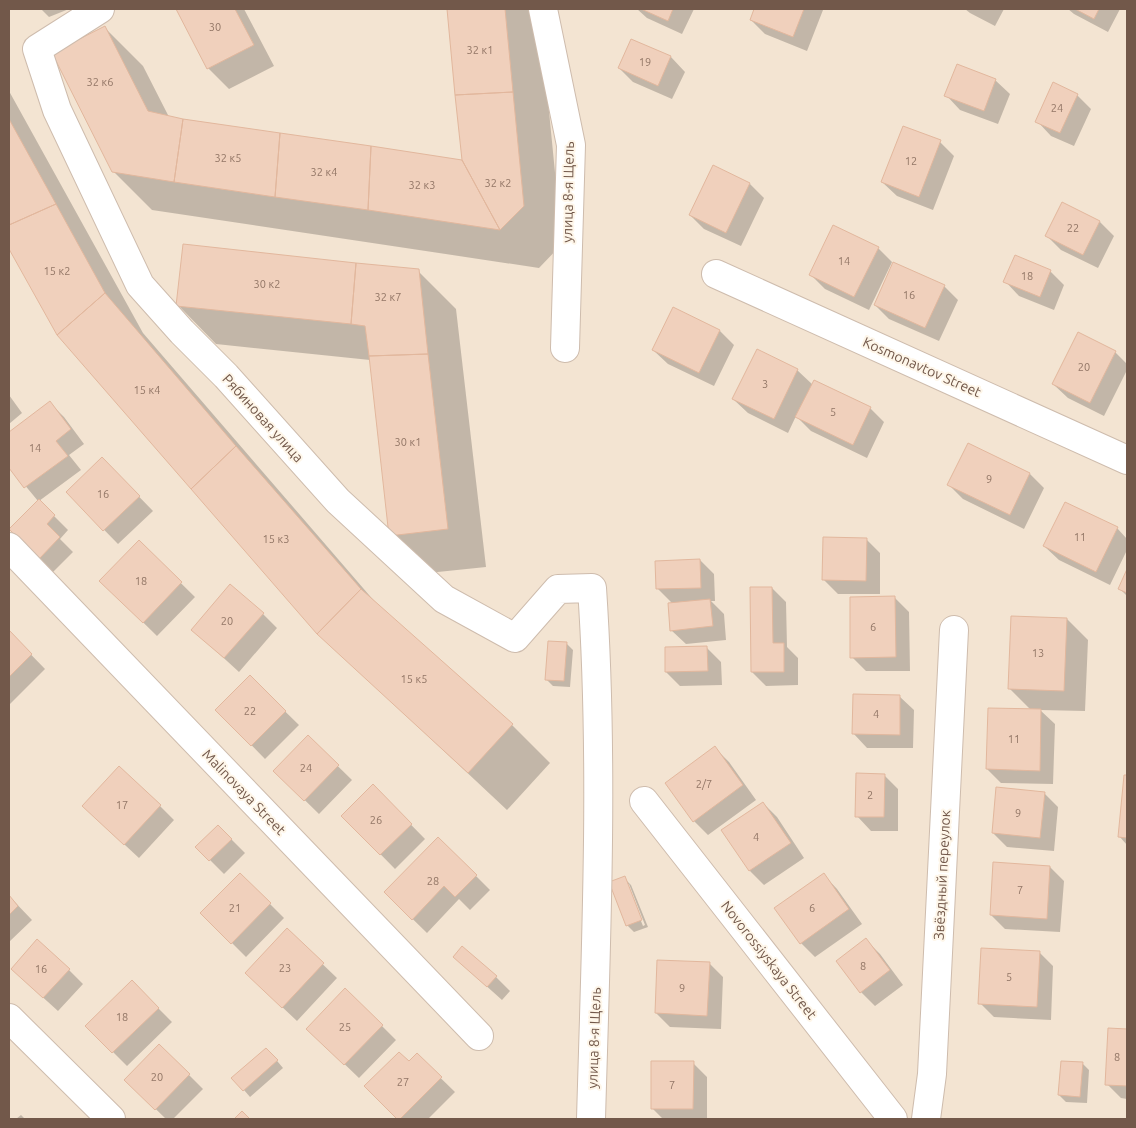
<svg xmlns="http://www.w3.org/2000/svg" width="1136" height="1128" font-family="Ubuntu,sans-serif">
  <style>
    .residential { fill: #f3e4d2 }
    .shadow { fill: #0003; fill-rule: evenodd }
    .building { fill: #f0d0bc; stroke: #e2b79d }
    .lines { fill: none; stroke-linecap: round; stroke-linejoin: round }
    .minor-casing { stroke: #cebcad; stroke-width: 30 }
    .minor { stroke: #fff; stroke-width: 28 }
    .labels { text-anchor: middle; stroke-width: 4; stroke-linejoin: round; paint-order: stroke }
    .number-label { font-size: 11px; fill: #927666 }
    .street-label { font-size: 14px; fill: #72584a; stroke: #fef6e9 }
  </style>
  <rect width="100%" height="100%" fill="#fbf2e3"/>
  <!-- residential -->
  <path class="residential" d="M9,9H1127V1119H9Z"/>
  <!-- shadow -->
  <path class="shadow" d="M41,9H69L49,17Z
    M177,9H244L274,66L229,89L208,68Z
    M448,9H539L562,244L539,268L152,210L114,172L105,28L143,66L169,117L463,162Z
    M637,9H694L682,34L647,18Z
    M755,9H822L823,10L807,51L765,34L751,20Z
    M965,9H1004L995,26L970,13Z
    M1068,9H1120L1108,32L1074,14Z
    M632,40L671,57L685,72L672,99L633,82L619,68Z
    M995,80L1010,94L998,124L960,110L946,95Z
    M9,91L143,333L382,610L512,725L550,763L507,810L318,633L58,335L9,246Z
    M1077,95L1091,109L1074,146L1051,136L1037,121Z
    M940,142L954,156L933,210L897,196L882,182Z
    M713,166L750,184L764,198L741,246L704,229L690,215Z
    M1063,204L1100,222L1114,236L1098,268L1061,250L1047,236Z
    M878,248L892,262L869,310L825,289L811,275Z
    M418,271L456,309L486,567L428,573L390,535L370,360L216,344L178,305Z
    M1050,271L1064,285L1054,310L1019,296L1005,281Z
    M944,286L958,300L939,341L889,319L875,305Z
    M720,331L734,345L714,386L668,364L653,350Z
    M1115,352L1127,364V370L1104,416L1068,398L1053,384Z
    M797,370L813,385L870,408L884,422L867,458L811,431L796,416L788,433L748,413L733,399Z
    M9,395L22,413L9,424Z
    M50,403L64,417L84,444L69,455L81,470L39,501L68,530L60,539L73,552L53,572L10,529L38,501L9,466V434Z
    M968,445L1030,474L1044,488L1024,529L963,499L949,485Z
    M116,473L153,511L118,544L67,492Z
    M1117,528L1127,539V550L1110,585L1059,560L1044,546Z
    M866,539L880,553V594H838L824,580Z
    M139,542L195,597L157,636L101,581Z
    M700,560L714,574L715,601H711L724,614L726,640L686,644L671,630L673,604L657,588Z
    M1127,572V596L1119,588Z
    M772,588L786,602L787,647L798,658V685L766,686L752,672Z
    M895,598L909,612L910,671H866L852,657Z
    M263,614L277,628L239,672L192,629Z
    M1067,619L1088,640L1085,711L1040,710L1055,724L1053,784L1001,783L987,769L1031,710L1009,688Z
    M9,632L45,669L10,704L9,703Z
    M566,643L573,650L570,687L553,686L546,679Z
    M707,648L721,662L722,685L680,686L666,672Z
    M250,677L299,725L265,759L217,710Z
    M899,696L914,710L913,748H867L853,733Z
    M308,737L352,780L319,814L275,771Z
    M715,748L729,762L756,800L708,835L694,821L667,784Z
    M884,775L898,789V831H871L857,816Z
    M1125,776H1127V845L1119,836Z
    M373,786L425,839L395,869L343,816Z
    M1044,793L1058,807L1054,851L1007,847L993,833Z
    M763,803L777,817L804,858L764,885L750,871L723,830Z
    M160,806L174,820L139,858L98,820Z
    M218,826L245,853L224,874L197,847Z
    M438,838L490,890L470,910L459,899L427,933L385,892Z
    M1050,867L1064,881L1060,932L1005,929L991,915Z
    M240,874L284,918L246,957L202,913Z
    M823,874L837,889L862,924L815,957L801,943Z
    M624,878L631,885L648,927L634,932L627,925ZM626,884H629L645,925L643,926Z
    M9,896L32,920L9,942Z
    M287,930L337,978L297,1021L261,987Z
    M866,940L880,954L903,985L875,1006L861,992Z
    M1039,952L1053,966L1051,1020L994,1017L980,1003Z
    M454,957L496,977L510,991L502,1000Z
    M709,963L723,977L721,1029L670,1027L656,1013Z
    M69,970L83,984L58,1011L27,983Z
    M132,982L172,1022L127,1066L87,1026Z
    M382,1026L396,1040L359,1078L308,1029Z
    M1110,1029L1127,1030V1099L1121,1098L1107,1084Z
    M159,1045L203,1089L173,1119H166L126,1080Z
    M417,1055L455,1092L428,1119H399L366,1086L409,1063Z
    M273,1056L283,1068L250,1097L244,1090Z
    M693,1063L707,1077V1119H663L653,1109Z
    M1082,1063L1089,1070L1087,1103L1066,1102L1059,1095Z
    M21,1115L25,1119H16Z"/>
  <!-- building -->
  <path class="building" d="M176,9H235L254,45L207,69Z
    M447,9H505L513,92L455,95Z
    M641,9H673L668,21Z
    M754,9H804L793,37L750,20Z
    M1075,9H1099L1094,19Z
    M105,26L148,111L183,119L174,182L112,172L52,53Z
    M631,39L671,56L658,86L618,68Z
    M957,64L996,79L984,111L944,96Z
    M1053,82L1078,94L1060,133L1035,122Z
    M513,92L524,206L500,230L462,160L455,95Z
    M9,119L56,204L9,225Z
    M183,119L280,133L275,197L174,182Z
    M903,126L941,140L919,197L881,182Z
    M280,133L371,146L368,210L275,197Z
    M371,146L462,160L500,230L368,210Z
    M713,165L750,183L726,233L689,215Z
    M1062,202L1100,221L1083,255L1045,236Z
    M56,204L105,293L57,335L9,249V225Z
    M833,225L879,247L854,297L809,275Z
    M183,244L356,263L351,324L176,306Z
    M1015,255L1051,270L1040,297L1003,282Z
    M893,262L945,285L925,328L874,305Z
    M356,263L419,269L428,354L369,356L365,326L351,324Z
    M105,293L236,446L191,489L57,335Z
    M673,307L720,330L699,373L652,350Z
    M1078,332L1116,351L1090,403L1052,384Z
    M757,349L798,369L774,419L732,399Z
    M428,354L448,529L389,536L369,356Z
    M814,380L871,407L853,445L795,417Z
    M50,401L71,429L56,441L68,456L24,488L9,468V432Z
    M968,443L1030,473L1010,515L947,485Z
    M236,446L361,589L317,634L191,489Z
    M102,457L140,496L103,531L66,492Z
    M39,499L55,515L47,524L60,537L39,559L9,529Z
    M1065,502L1118,527L1096,572L1043,546Z
    M823,537L867,538L866,581L822,580Z
    M139,540L182,582L143,623L99,581Z
    M700,559L701,588L656,589L655,561Z
    M1127,569V593L1118,589Z
    M230,584L264,613L224,658L191,630Z
    M750,587H772L773,643H784V672H751Z
    M361,589L513,724L468,773L317,634Z
    M895,596L896,657L850,658V597Z
    M710,599L713,626L670,631L668,603Z
    M1011,616L1067,618L1064,691L1008,689Z
    M9,630L32,654L9,677Z
    M548,641L567,642L564,681L545,680Z
    M707,646L708,671L665,672V647Z
    M250,675L286,711L251,746L215,710Z
    M853,694L900,695V735L852,734Z
    M988,708L1041,709L1040,771L986,769Z
    M308,735L339,765L304,801L273,771Z
    M715,746L743,785L693,822L665,783Z
    M119,766L161,805L124,845L82,806Z
    M856,773L885,774L884,817H855Z
    M1124,775H1127V838L1118,837Z
    M373,784L412,824L380,855L341,816Z
    M996,787L1045,792L1040,838L992,833Z
    M763,802L791,843L749,871L721,830Z
    M218,825L232,839L209,861L195,847Z
    M438,837L477,875L455,897L444,886L412,920L384,892Z
    M993,862L1050,866L1047,919L990,915Z
    M240,873L271,903L231,944L200,913Z
    M824,873L849,909L800,944L774,908Z
    M625,876L642,920L626,926L609,882Z
    M9,895L18,906L9,915Z
    M287,928L324,963L282,1008L245,973Z
    M866,938L890,970L860,993L836,961Z
    M37,939L70,969L43,998L11,969Z
    M462,946L497,976L487,987L453,957Z
    M981,948L1040,951L1037,1007L978,1004Z
    M657,960L710,962L707,1016L655,1013Z
    M132,980L159,1008L112,1053L85,1026Z
    M345,988L383,1025L344,1065L306,1029Z
    M1108,1028L1127,1029V1086L1105,1085Z
    M159,1044L190,1074L155,1110L124,1080Z
    M266,1048L278,1060L243,1091L231,1078Z
    M399,1052L409,1061L417,1053L442,1077L400,1119H397L364,1086Z
    M651,1061H694L693,1109H651Z
    M1061,1061L1083,1062L1080,1097L1058,1095Z
    M242,1111L250,1119H234Z"/>
  <g class="lines">
    <defs>
      <path id="minor" d="M100,9L37,49L57,110L140,285L182,332L226,376L338,501L444,599L515,638L558,589L592,588C604,764 596,942 591,1119
        M543,9L571,145L565,348
        M716,274L1127,460
        M9,547L479,1036
        M644,801L893,1119
        M9,1018L111,1119
        M926,1119L932,1074L954,630"/>
    </defs>
    <!-- minor casing -->
    <use href="#minor" class="minor-casing"/>
    <!-- minor -->
    <use href="#minor" class="minor"/>
  </g>
  <g class="labels">
    <!-- number labels -->
    <g class="number-label">
      <text x="215" y="31">30</text>
      <text x="480" y="54">32 к1</text>
      <text x="645" y="66">19</text>
      <text x="100" y="86">32 к6</text>
      <text x="1057" y="112">24</text>
      <text x="228" y="162">32 к5</text>
      <text x="911" y="165">12</text>
      <text x="324" y="176">32 к4</text>
      <text x="498" y="187">32 к2</text>
      <text x="422" y="189">32 к3</text>
      <text x="1073" y="232">22</text>
      <text x="844" y="265">14</text>
      <text x="57" y="275">15 к2</text>
      <text x="1027" y="280">18</text>
      <text x="267" y="288">30 к2</text>
      <text x="909" y="299">16</text>
      <text x="388" y="301">32 к7</text>
      <text x="1084" y="371">20</text>
      <text x="765" y="388">3</text>
      <text x="147" y="394">15 к4</text>
      <text x="833" y="416">5</text>
      <text x="408" y="446">30 к1</text>
      <text x="35" y="452">14</text>
      <text x="989" y="483">9</text>
      <text x="103" y="498">16</text>
      <text x="1080" y="541">11</text>
      <text x="276" y="543">15 к3</text>
      <text x="141" y="585">18</text>
      <text x="227" y="625">20</text>
      <text x="873" y="631">6</text>
      <text x="1038" y="657">13</text>
      <text x="414" y="683">15 к5</text>
      <text x="250" y="715">22</text>
      <text x="876" y="718">4</text>
      <text x="1014" y="743">11</text>
      <text x="306" y="772">24</text>
      <text x="704" y="788">2/7</text>
      <text x="870" y="799">2</text>
      <text x="122" y="809">17</text>
      <text x="1018" y="817">9</text>
      <text x="376" y="824">26</text>
      <text x="756" y="841">4</text>
      <text x="433" y="885">28</text>
      <text x="1020" y="894">7</text>
      <text x="235" y="912">21</text>
      <text x="812" y="912">6</text>
      <text x="863" y="970">8</text>
      <text x="285" y="972">23</text>
      <text x="41" y="973">16</text>
      <text x="1009" y="981">5</text>
      <text x="682" y="992">9</text>
      <text x="122" y="1021">18</text>
      <text x="345" y="1031">25</text>
      <text x="1117" y="1061">8</text>
      <text x="157" y="1081">20</text>
      <text x="403" y="1086">27</text>
      <text x="672" y="1089">7</text>
    </g>
    <!-- street labels -->
    <g class="street-label">
      <text transform="translate(568 192) rotate(-89)" y="5">улица 8-я Щель</text>
      <text transform="translate(922 367) rotate(24)" y="5">Kosmonavtov Street</text>
      <text transform="translate(263 418) rotate(48)" y="5">Рябиновая улица</text>
      <text transform="translate(244 792) rotate(46)" y="5">Malinovaya Street</text>
      <text transform="translate(942 875) rotate(-87)" y="5">Звёздный переулок</text>
      <text transform="translate(769 960) rotate(52)" y="5">Novorossiyskaya Street</text>
      <text transform="translate(594 1038) rotate(-88)" y="5">улица 8-я Щель</text>
    </g>
  </g>
  <!-- border -->
  <rect width="1136" height="1128" fill="none" stroke="#72584a" stroke-width="20"/>
</svg>
